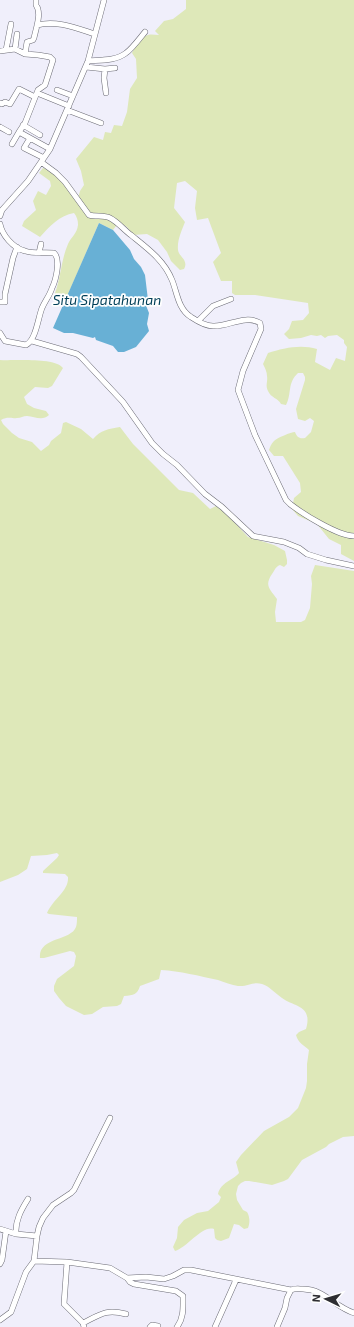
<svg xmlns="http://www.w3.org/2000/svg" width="354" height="1327" font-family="'Exo 2',sans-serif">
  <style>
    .green { fill: #dee8b9 }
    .water { fill: #68b0d5 }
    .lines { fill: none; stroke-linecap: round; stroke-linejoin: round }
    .minor-casing { stroke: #6b6b75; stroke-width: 6 }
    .minor { stroke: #fff; stroke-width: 5 }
    .labels { text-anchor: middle; stroke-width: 3.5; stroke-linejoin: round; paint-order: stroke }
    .water-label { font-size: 14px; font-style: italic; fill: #003f58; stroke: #fefefe }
  </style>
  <rect width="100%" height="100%" fill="#f0effb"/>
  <!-- green -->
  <path class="green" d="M186,0H354V561L341,554V545L329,539L317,524L298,516L292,509L294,498L301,492L300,483L283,456H274L269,450C270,447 271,444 274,441C277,438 291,432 295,432C297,437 299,439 305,438L311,432L314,421L310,418L305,421L298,419L296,409L305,380V377L303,373H298C287,383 292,394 286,405L281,404C278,398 271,398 268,391C265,385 268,382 267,376C267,372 265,368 263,364L268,353C283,348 301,344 317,349L315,362L330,370L336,358L345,361L347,347L344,343V340L337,335L328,336L325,338L321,335L317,336L311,335L301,338L289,339L284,334L289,329L292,321L303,320L309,313L308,303L255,295H235L232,293V281H221L213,262L221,253L208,218L197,220L195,208L197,191L185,181L177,183L174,208L185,222C182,230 177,240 178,250C179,257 189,260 184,269L180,270L171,261L167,252L158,240L147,234L133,235L127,227L119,222L113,230L99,223L66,299L56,296L55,293C61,277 61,260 68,244C71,237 77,234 78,225C78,220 77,217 74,213C60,215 49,227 40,237L22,226L24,221L36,210L33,201L38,191L46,195L51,186L50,181L39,173L43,168C58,171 68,192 77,202L80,191L84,185L81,171L76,159L94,137L103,140L105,132L111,133L114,125L122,126L127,112L130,89L137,78L136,59L132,53C135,47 141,37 148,35C151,34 155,35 159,35L155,31L164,21L173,19L186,9Z
    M0,360C14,361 54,357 63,368L52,386L48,388L35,387L24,397L27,404L34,408L46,411L49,415C43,421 35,417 27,416C23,416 21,418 17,418C10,419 9,416 1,420L3,424L12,433L19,438L32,442L41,451L49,445L51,441L61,433L63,423L66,422L81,429L93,439C101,430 108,429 120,427L133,444L179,490L193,493L210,509L216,506L224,511L248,537L274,545L285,551L287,560V564L284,567L280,565C275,567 275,570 272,574C264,586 270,589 277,599L275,612L276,622H301L305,620L310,608L312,584L311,576L315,565L354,571V1136L343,1137L329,1144L326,1147L302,1160L288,1179L284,1181L272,1185L249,1181H245L241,1183L238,1186L236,1194L237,1200L243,1210L247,1212C250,1217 250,1223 248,1228L244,1229L239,1225L234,1224L229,1238L221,1241L217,1240L215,1238L214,1229C202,1225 188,1247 175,1251L173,1247L177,1238L178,1227L184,1220L197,1213L208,1211L219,1202L221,1197L218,1194C221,1182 232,1181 239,1173L236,1162L241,1155L264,1131L289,1117L298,1108L306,1088L307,1081V1064L309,1050C304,1045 298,1043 296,1035L299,1032L306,1029C313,1005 294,1007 282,998C275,993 269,986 262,984C253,981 248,987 238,986C232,985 224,982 218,980C199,976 180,971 161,970L159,979L140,986C137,995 134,995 124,996L121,1004L117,1006L103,1007L92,1014L84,1015L66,1006L59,998L54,991V986L57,979L74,966L76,956L74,952L70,951L44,958H40C38,937 71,941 76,927C77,924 77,920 77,917L49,914L47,913C53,899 69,891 68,877L65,874L43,873V871L57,858L59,855L57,853L47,855L31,856L27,869L18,875L0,882Z"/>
  <!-- water -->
  <path class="water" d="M99,223L113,230L130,250L134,259L141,267L145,275L148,300L145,303L149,313L147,324L149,331L136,347L124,352H118L113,346L96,340L95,337L93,338L73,333H64L53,328Z"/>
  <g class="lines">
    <defs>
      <path id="minor" d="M37,25C57,20 76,28 95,34
        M15,49L17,34
        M6,50L11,24
        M0,51L15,49L25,54L38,55L50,57L53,60L45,85L38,90L25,123L19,132
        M25,54L27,42L33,40L34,38C36,28 42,13 36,5V0
        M88,61C100,60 116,61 126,53C132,49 140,38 145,32
        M86,67L105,69L115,68
        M105,69L104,78L106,93
        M57,90L73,96
        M37,93L69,106
        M0,103L2,104L5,102L10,104L19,89L35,97
        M67,110L101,123
        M23,125L40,135
        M0,127L9,132
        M30,138L24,148L44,158
        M12,144L19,132L50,149
        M41,162L56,173L65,182L89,215C96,217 104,215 110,218C118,222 124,230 131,235C147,248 164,260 172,280C177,292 178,309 191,317C197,321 205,326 213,326C228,327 245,314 260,323L261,329L243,371L238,390L255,435L286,500L290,504C303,514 338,536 354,536
        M0,216L2,210L28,181L50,149L88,61L104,0
        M0,224C2,235 13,248 25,251C34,254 45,252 54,253C61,259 56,280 52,288C50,295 45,301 42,308C38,318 36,340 26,345L5,341L0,333
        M39,253L41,244
        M0,302H5V294L13,258L17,247
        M198,321L213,306L231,299
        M32,341L77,354L81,357L123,402L152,443L163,454L177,465L205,494L222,507L253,536L284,542L299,548L307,554L326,560L354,566
        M0,1229L16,1234L37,1236
        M16,1234C15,1221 21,1210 28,1199
        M34,1261L67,1262L64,1304L83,1323L84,1327
        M67,1262L110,1268L127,1278L146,1277L164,1279L173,1276L184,1270H191L291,1290C295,1288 299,1289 303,1289C324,1289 335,1307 354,1313
        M0,1264L2,1260L6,1231
        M127,1278L130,1282L134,1284L176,1291L183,1296C183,1307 184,1318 177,1327
        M0,1320L11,1312L26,1272L34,1261L37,1236L39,1227L43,1218L53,1205L71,1193L74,1190L110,1118
        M83,1323C101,1314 106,1309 126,1314
        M150,1327L152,1325L158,1326
        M215,1327L236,1280
        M277,1327L285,1308L287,1298L291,1290"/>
    </defs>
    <!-- minor casing -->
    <use href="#minor" class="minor-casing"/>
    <!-- minor -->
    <use href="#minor" class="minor"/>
  </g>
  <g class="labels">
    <!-- water labels -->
    <g class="water-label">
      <text x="107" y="305">Situ Sipatahunan</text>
    </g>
  </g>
  <!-- north arrow -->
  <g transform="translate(326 1299) rotate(275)" stroke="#fefefe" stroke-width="3" paint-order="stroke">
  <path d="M0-3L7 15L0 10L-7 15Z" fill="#2d2d31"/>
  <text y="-6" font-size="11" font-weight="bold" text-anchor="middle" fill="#2d2d31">N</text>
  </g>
</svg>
